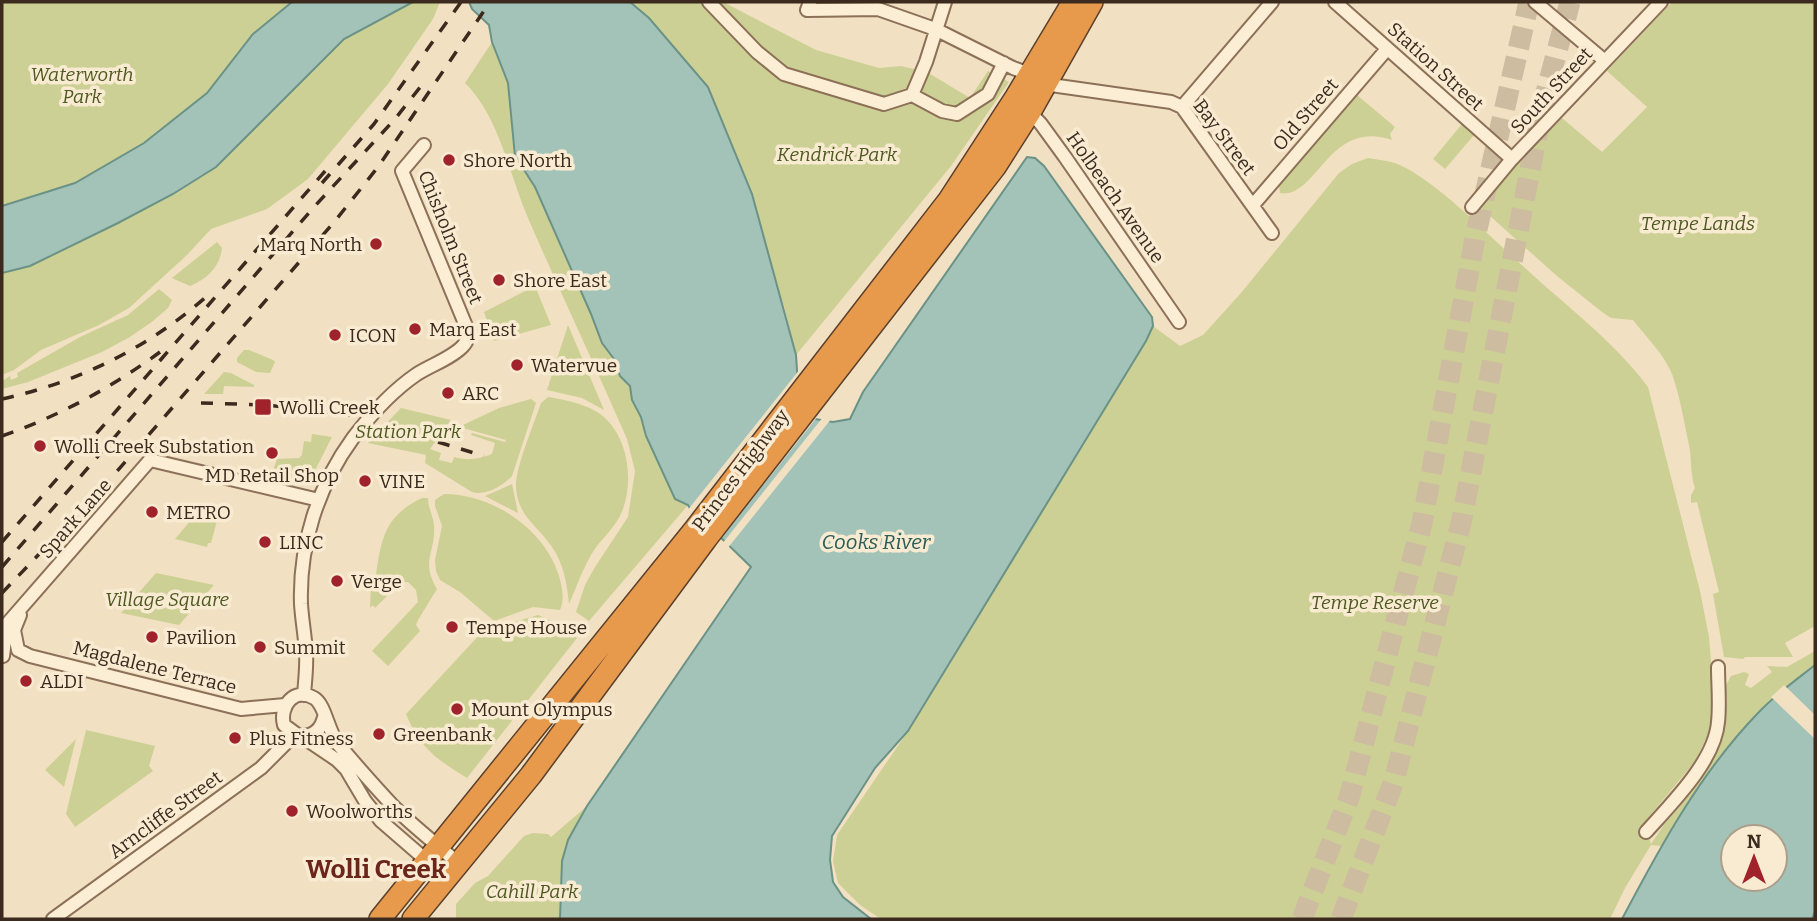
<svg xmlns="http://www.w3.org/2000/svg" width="1817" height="921" font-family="Bitter,serif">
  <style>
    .green { fill: #cdd094 }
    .water { fill: #a4c3b8; stroke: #6a9286; stroke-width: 2; fill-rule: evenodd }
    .pier { fill: #f1e0c1 }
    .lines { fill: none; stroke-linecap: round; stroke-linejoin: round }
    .highway-tunnel { stroke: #cdbca0; stroke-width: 21; stroke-dasharray: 21 10; stroke-linecap: butt }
    .street-casing { stroke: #8c7057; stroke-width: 16 }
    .highway-casing { stroke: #5a3f2c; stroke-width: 24 }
    .street { stroke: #fbeed5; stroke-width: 12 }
    .highway { stroke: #e79a4c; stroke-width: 21 }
    .rail { stroke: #3b2a1d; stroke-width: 3.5; stroke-dasharray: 12 12; stroke-linecap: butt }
    .poi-dot { fill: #a0232b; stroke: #f8ebd2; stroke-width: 2.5 }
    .labels { text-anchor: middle; stroke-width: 7; stroke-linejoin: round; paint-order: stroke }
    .street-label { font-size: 19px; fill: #3b2a1d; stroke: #f8ebd2 }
    .park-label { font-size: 19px; font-style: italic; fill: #4e5922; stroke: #f8ebd2 }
    .poi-label { font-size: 19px; fill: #3b2a1d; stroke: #f8ebd2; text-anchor: start }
    .water-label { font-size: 21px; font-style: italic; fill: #2b5c56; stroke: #f8ebd2 }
    .district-label { font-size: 26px; font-weight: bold; fill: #6b2519; stroke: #f8ebd2 }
  </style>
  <rect width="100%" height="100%" fill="#f1e0c1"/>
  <!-- green -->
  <path class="green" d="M2,2H292L253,34L207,93L144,143L75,183L2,206Z
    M413,2H440L433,19L388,84L308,179L267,209L211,229L187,255L129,308L99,325L41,350L14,370L2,375V273L30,266L118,223L173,194L216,167L344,39Z
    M630,2H723L816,50L879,68L901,66L927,72L970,98L988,71L1009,82L951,166L796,355L784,306L708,87L649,18Z
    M1672,2H1815V626L1785,643L1793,657H1745L1743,659L1724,657L1713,594L1719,592L1697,502L1691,503V495L1695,488C1690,474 1692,460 1689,445C1684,422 1680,396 1672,374C1664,354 1646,337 1633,320L1611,318L1602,312L1557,276L1480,207V202L1562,118L1602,152L1647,107L1607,71Z
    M492,42L508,83L515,156L535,187L591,314L602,343L614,359L620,376L630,386L632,400L641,417L652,451L681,503L688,505L589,621L576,612L585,585L595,567L628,517L635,471L627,439C595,365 560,292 528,218C509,174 500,118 465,83Z
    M1357,95L1395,127L1390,134L1392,140C1328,118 1318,199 1280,193L1279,185Z
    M1467,118L1480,128L1445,169L1433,159Z
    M1368,158C1380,160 1393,161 1404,167C1443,187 1490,237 1524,267C1567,307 1613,340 1648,387L1700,591L1709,637L1713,686V723L1696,760L1644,823L1651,844L1723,738L1727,700L1725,687L1731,676L1744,672L1749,674L1745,685L1751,688L1772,672L1767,666L1787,667L1815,651V665L1758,713L1698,788L1661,846L1651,845L1625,888L1610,919H881L860,905L838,883L833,861L837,835L908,731L1153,326L1180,346L1203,335L1241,293L1339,173L1352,164Z
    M217,242L222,248C220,267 207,279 190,286L174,279L172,278Z
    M535,286L551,325L494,341L484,312Z
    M159,289L172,300L168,308L153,321L130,337L102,352L28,382L2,389V381L10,376L11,380L18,377L17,373L80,337L128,315Z
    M568,325L604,410L582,398L547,390Z
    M244,350H249L273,360L275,362L270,373L256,372L237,362V358Z
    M224,372L231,373L254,385V387L224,386L223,394H204Z
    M548,397C567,400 593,405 607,420C630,443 634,488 620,516C612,531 599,541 591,555C582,571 576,588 569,604C567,585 564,564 552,547C537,525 518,517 516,487C515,468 534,424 541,403Z
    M531,399L536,403L512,476C503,486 486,496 472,492L425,463L426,455L368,443L401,408L451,420L430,449L441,453L439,460L452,463L454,457C469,461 478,459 492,454L495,443L471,435L472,433L505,442L506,440L463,428V425L499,408Z
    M312,434L332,437L308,484L271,476L277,459L299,458L302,455L304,441L311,442Z
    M512,484L518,513L485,496Z
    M444,494C492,494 543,528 558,573C562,585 565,599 560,610L533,607L494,621L460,592L440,580L436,571L435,560L442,526L435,506V500Z
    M422,498H428C428,508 433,515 434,525C436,553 420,560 437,589L418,620L416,625L420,631L388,666L372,651L418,602L416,590L408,582L393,583L386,591L389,594L375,608L373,605L370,608L371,582H375C381,542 382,517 422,498Z
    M197,513L218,517L211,543H208L207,547L175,539Z
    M156,573L214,585L179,625L121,613Z
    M538,615L557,623L577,638L467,778C435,758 421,749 406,714L482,632Z
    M86,730L155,746L149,766L153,771L75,827L66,814Z
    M76,739L64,787L45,770Z
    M587,806L568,841L561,880L560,919H456V904L475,883L488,876L524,836L533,833L548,834L551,837Z"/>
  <!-- water -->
  <path class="water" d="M292,2H413L344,39L216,167L173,194L118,223L30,266L2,273V206L75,183L144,143L207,93L253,34Z
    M469,2H630L649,18L708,87L752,194L796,355L799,401L815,419L833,422L850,419L863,392L1027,157L1035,158L1044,166L1152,317L1153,326L1146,341L908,731L875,768L832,836L830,860L833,882L843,897L871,919H560L562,861L568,840L587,806L751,567L715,532L696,519L688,505L675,499L646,436L641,417L632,400L630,386L620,376L614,359L602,343L591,314L535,187L515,156L508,83L492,42L489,25L472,9Z
    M1815,665V912L1812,919H1622C1660,847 1700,773 1758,713C1775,695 1796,680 1815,665ZM1733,837H1775V879H1733Z"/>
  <!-- pier -->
  <path class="pier" d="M800,369L803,400L818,416L719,541L693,522L687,511Z
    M823,417L832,418L727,549L722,544Z
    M1784,685L1815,715V739L1771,697Z"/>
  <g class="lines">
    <!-- highway-tunnel -->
    <path class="highway-tunnel" d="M1302,919L1349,798L1422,523L1475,238L1529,2
      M1341,919L1394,781L1461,523L1543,104L1570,2"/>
    <defs>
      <path id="street" d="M709,2L757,52L784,74L884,104L912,95L942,111L957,114L988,94L1004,63
        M810,2L807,10L878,9L935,29L1013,68L1030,74
        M1335,2L1512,159
        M1535,2L1605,61
        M1044,84L1171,102L1182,107L1272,233
        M912,95L926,62L945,2
        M1182,107L1272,2
        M1027,109L1041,124L1065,157L1179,322
        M1253,205L1387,49
        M1472,207L1512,159L1661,2
        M18,650L30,656L241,709L285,705
        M18,650L14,630L20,615
        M3,656L7,624L150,460L319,500
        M304,695C305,681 307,666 306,652C305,636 302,620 301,604C299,545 318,486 353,438C372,413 392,391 417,374C431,365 452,358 463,346C469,340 468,334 466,326L402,171L424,145
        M324,717C321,731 312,737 299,736L284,725C279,707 294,686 314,698C325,704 328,731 338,744C356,765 376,788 395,808C415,828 439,846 460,865
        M303,737L337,760L346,769L365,801L381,821L448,879
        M1646,832C1671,804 1715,761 1718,722C1720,704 1718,685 1718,667
        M53,919L261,768L294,735"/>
      <path id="highway" d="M380,919L695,529L949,200L1016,97L1073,2
        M413,919L531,775L706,539L995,167L1030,112L1092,2"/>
    </defs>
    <!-- street casing -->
    <use href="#street" class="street-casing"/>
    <!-- highway casing -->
    <use href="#highway" class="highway-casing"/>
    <!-- street -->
    <use href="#street" class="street"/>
    <!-- highway -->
    <use href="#highway" class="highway"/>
    <!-- rail -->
    <path class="rail" d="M322,183L374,124L461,2
      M2,399C79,382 148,348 207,296
      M201,403L267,405L351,415
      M2,436C59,416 111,388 160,352
      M438,442L484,456
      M2,542L326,170
      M2,567L314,207L395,119L425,81
      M2,593L105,485L335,221L378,167L490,2"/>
  </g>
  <!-- markers -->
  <g class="poi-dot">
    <circle cx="449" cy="160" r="7"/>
    <circle cx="376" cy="244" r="7"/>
    <circle cx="499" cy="280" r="7"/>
    <circle cx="415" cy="329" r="7"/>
    <circle cx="335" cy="335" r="7"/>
    <circle cx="517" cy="365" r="7"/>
    <circle cx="448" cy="393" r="7"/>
    <rect x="254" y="398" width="18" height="18" rx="3.5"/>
    <circle cx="40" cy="446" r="7"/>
    <circle cx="272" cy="453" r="7"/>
    <circle cx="365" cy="481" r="7"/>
    <circle cx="152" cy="512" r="7"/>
    <circle cx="265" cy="542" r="7"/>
    <circle cx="337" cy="581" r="7"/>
    <circle cx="452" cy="627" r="7"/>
    <circle cx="152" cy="637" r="7"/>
    <circle cx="260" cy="647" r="7"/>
    <circle cx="26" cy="681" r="7"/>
    <circle cx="457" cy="709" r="7"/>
    <circle cx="379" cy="734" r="7"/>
    <circle cx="235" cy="738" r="7"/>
    <circle cx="292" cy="811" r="7"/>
  </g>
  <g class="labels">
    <!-- street labels -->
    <g class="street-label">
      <text transform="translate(1436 66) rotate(42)" y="7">Station Street</text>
      <text transform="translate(1551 90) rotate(-47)" y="7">South Street</text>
      <text transform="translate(1305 114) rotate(-49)" y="7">Old Street</text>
      <text transform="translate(1225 137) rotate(53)" y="7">Bay Street</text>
      <text transform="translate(1116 197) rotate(55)" y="7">Holbeach Avenue</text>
      <text transform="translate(451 237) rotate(68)" y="7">Chisholm Street</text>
      <text transform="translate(740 470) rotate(-53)" y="7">Princes Highway</text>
      <text transform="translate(75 518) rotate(-49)" y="7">Spark Lane</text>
      <text transform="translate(155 667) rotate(14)" y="7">Magdalene Terrace</text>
      <text transform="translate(165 814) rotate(-36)" y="7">Arncliffe Street</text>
    </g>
    <!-- park labels -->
    <g class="park-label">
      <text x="82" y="81">Waterworth<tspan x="82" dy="22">Park</tspan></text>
      <text x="837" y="161">Kendrick Park</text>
      <text x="1698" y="230">Tempe Lands</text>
      <text x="408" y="438">Station Park</text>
      <text x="167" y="606">Village Square</text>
      <text x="1375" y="609">Tempe Reserve</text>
      <text x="532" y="898">Cahill Park</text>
    </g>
    <!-- poi labels -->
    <g class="poi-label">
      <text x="463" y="167">Shore North</text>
      <text x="362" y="251" text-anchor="end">Marq North</text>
      <text x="513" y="287">Shore East</text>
      <text x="429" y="336">Marq East</text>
      <text x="349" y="342">ICON</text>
      <text x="531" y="372">Watervue</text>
      <text x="462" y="400">ARC</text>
      <text x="279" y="414">Wolli Creek</text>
      <text x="54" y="453">Wolli Creek Substation</text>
      <text x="272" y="482" text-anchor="middle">MD Retail Shop</text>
      <text x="379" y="488">VINE</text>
      <text x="166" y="519">METRO</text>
      <text x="279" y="549">LINC</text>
      <text x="351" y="588">Verge</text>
      <text x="466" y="634">Tempe House</text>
      <text x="166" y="644">Pavilion</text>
      <text x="274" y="654">Summit</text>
      <text x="40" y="688">ALDI</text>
      <text x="471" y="716">Mount Olympus</text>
      <text x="393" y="741">Greenbank</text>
      <text x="249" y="745">Plus Fitness</text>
      <text x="306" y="818">Woolworths</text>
    </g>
    <!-- water labels -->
    <g class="water-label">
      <text x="876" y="549">Cooks River</text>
    </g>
    <!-- district labels -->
    <g class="district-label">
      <text x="376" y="878">Wolli Creek</text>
    </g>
  </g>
  <!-- border -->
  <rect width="1817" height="921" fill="none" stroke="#3b2a1d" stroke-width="7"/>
  <!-- north arrow -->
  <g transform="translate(1754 858)"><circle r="33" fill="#f8ebd2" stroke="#ac9e8a" stroke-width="2"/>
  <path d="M0-5L12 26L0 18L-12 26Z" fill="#a0232b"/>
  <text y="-10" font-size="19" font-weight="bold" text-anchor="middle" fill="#3b2a1d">N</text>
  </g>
</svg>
